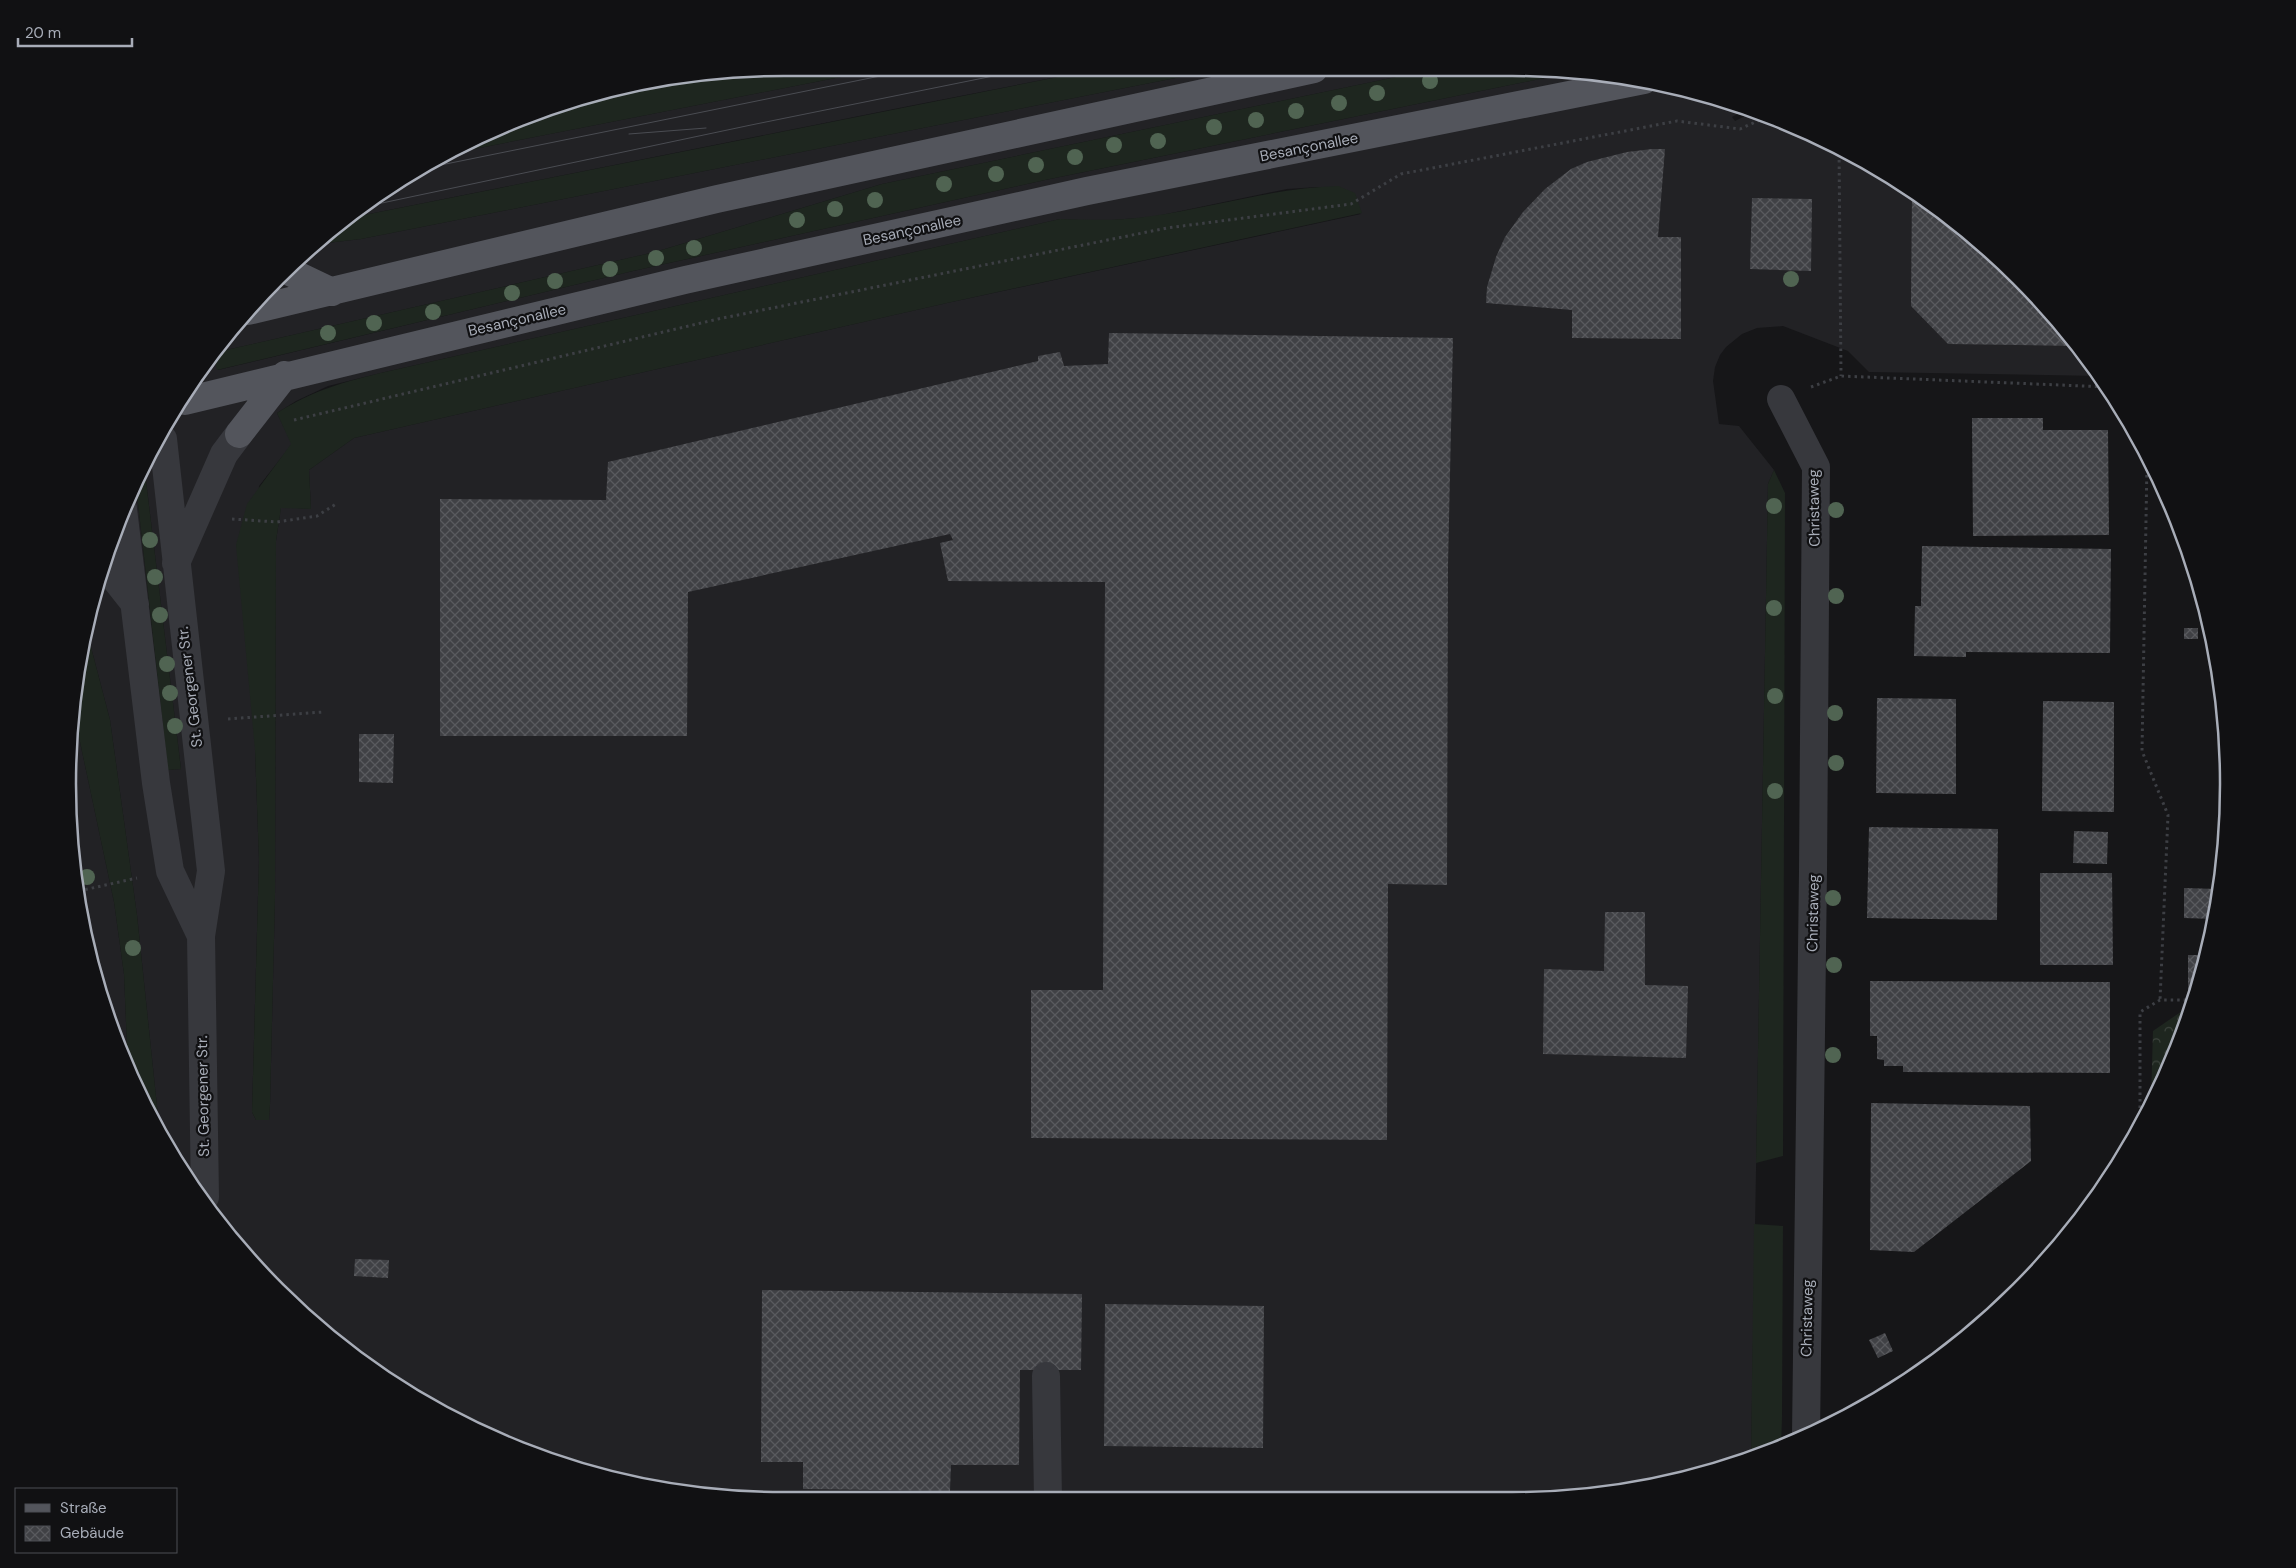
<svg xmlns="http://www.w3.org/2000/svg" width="2296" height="1568" font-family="'DM Sans',sans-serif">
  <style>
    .built { fill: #222225; fill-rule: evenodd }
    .grass { fill: #1e261f }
    .park { fill: url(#park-crowns) }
    .building { fill: url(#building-cross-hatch) }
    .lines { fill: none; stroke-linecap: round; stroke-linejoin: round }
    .path { stroke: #3d3f44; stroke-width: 3; stroke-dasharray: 2.5 4; stroke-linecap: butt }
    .minor { stroke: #37383d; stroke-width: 28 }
    .major { stroke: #53555c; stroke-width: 28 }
    .tram { stroke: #4a4c52; stroke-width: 1 }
    .tree { fill: #506452 }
    .labels { text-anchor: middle; stroke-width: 4.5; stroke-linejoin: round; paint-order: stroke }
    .street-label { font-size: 15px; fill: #a8adb8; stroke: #111113 }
    .rim { fill: none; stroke: #a8adb8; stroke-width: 2.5 }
  </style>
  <defs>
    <pattern id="park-crowns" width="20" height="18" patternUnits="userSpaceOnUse" patternTransform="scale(1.25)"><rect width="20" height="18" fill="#1e261f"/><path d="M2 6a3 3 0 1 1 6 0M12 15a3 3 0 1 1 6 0" fill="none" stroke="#3c433d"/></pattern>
    <pattern id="building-cross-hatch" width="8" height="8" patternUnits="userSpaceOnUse" patternTransform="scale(1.25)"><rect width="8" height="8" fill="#404145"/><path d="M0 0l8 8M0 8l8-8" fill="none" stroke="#595a5e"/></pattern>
  </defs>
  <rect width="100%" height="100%" fill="#161618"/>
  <!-- built -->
  <path class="built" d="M1439,68L882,184L655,252L213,353L218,370L633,271L1045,180L1569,73L1652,81L1741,112L1732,117L1735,121L1749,114L1829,142L1910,188L2018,277L2100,376L1869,372L1848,351L1783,326L1757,328L1742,334L1726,347L1720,355L1715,367L1713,381L1719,424L1739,426L1774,470L1768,484L1751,1457L1652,1487L1512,1500H784L644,1487L467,1426L386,1380L278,1291L160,1135L137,915L110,720L86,628L122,510L136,486L168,770L181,769L146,481H139L216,348L278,277L318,244L361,239L1216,70ZM1318,187L1361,214L947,303L354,438L309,470L311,509L281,507L276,541L275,898L270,1105L269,1120H256L252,1112L259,860L255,750L259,486L292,444L277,413L296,401L328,386L385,372L1060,219L1099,221L1152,217L1287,189Z
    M1088,71L904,107L349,218L386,188L459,152L866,72Z
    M73,709L114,902L124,974L128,1070L122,1058L81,924L69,737Z"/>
  <!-- grass -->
  <path class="grass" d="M1439,68H1512L1569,73L1045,180L633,271L217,370L213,353L655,252L882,184Z
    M1216,70L361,239L318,244L349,218L1088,71Z
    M866,72L459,152L554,105L690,74Z
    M1338,186L1355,193L1362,213L947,303L354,438L309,470L311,509L281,508L276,541L275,898L270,1105L269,1120H256L252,1112L259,860L255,750L236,545L247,504L291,444L277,413C314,390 343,382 385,372L1060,219C1091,220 1122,221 1152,216C1215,207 1274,188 1338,186Z
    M1774,470L1785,493L1783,1156L1756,1163L1768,484Z
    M139,481H146L181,769L168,770L136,486Z
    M86,628L110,720L137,915L160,1135L128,1070L124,974L114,902L73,709L81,644Z
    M1754,1224L1783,1226L1782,1418L1781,1448L1751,1457Z"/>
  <!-- park -->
  <path class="park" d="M2185,1009H2189L2174,1058L2151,1102L2153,1031Z"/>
  <!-- building -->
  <path class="building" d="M1652,149H1665L1658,237H1681V339L1572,338V310L1486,303L1487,287L1496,257L1505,237L1523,212L1545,189L1571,169L1587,162L1627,152Z
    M1914,191L2018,277L2075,346L1948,344L1911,306L1912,193Z
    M1752,198L1812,199L1811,271L1750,269Z
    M1109,333L1453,338L1448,566L1447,885L1388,884L1387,1140L1031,1138V990H1103L1105,582L948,581L940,543L953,540L950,534L688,592L687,736H440V499L606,500L608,462L1038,361V356L1060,352L1064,366L1108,364Z
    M1972,418H2043V430H2108L2109,535L1973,536Z
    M1922,546L2111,549L2110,653L1966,652V657L1914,656L1915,606H1921Z
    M2184,628H2198V639H2184Z
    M1877,698L1956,699V794L1876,793Z
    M2043,701L2114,702V812L2042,811Z
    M359,734H394L393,783L359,782Z
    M1869,827L1998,829L1997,920L1867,918Z
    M2074,831L2108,832L2107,864L2073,863Z
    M2040,873H2112L2113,965H2040Z
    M2184,888L2218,889L2215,919L2184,918Z
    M1605,912H1645V985L1688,986L1686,1058L1543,1054L1544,969L1604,971Z
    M2188,955H2205L2194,992H2188Z
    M1870,981L2110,982V1073L1903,1072V1066H1884V1060L1877,1059V1036H1870Z
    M1871,1103L2030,1106L2031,1161L1914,1252L1870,1250Z
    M355,1259L389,1260L388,1278L354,1276Z
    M762,1290L1082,1294L1081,1370H1020L1019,1465H951L950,1491L803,1489V1462H761Z
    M1105,1304L1264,1306L1263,1448L1104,1446Z
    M1885,1333L1893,1351L1878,1358L1869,1340Z"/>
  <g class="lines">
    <!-- path -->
    <path class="path" d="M1839,147L1841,376
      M1811,387L1841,376L2108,387
      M294,420L718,319L1167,228L1351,204L1401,174L1677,121L1740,129L1762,119
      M2147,462L2142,751L2168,815L2160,1000
      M232,519L277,522L317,516L336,504
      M228,719L323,712
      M79,891L137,878
      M2140,1121V1012L2160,1000H2192"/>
    <!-- minor -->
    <path class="minor" d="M1781,399L1816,467L1813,871L1806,1436
      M163,439L211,871L201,936L205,1197
      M123,509L156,783L170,871L201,936
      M176,563L224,454L239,434
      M105,566L135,604
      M1046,1376L1048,1500"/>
    <!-- major -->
    <path class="major" d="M286,270L332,292
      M248,311L717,199L1314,69
      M185,401L685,280L1087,191L1644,80
      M239,434L285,375"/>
    <!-- tram -->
    <path class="tram" d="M629,134L706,128
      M426,168L900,72
      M363,207L751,125L1018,71"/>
  </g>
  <!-- trees -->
  <g class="tree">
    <circle cx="1430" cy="81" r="8"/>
    <circle cx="1377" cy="93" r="8"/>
    <circle cx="1339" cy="103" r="8"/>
    <circle cx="1296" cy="111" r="8"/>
    <circle cx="1256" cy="120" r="8"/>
    <circle cx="1214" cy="127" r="8"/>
    <circle cx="1158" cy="141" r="8"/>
    <circle cx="1114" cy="145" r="8"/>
    <circle cx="1075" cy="157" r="8"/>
    <circle cx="1036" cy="165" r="8"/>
    <circle cx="996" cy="174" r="8"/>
    <circle cx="944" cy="184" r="8"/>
    <circle cx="875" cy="200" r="8"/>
    <circle cx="835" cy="209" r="8"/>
    <circle cx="797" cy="220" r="8"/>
    <circle cx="694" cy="248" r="8"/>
    <circle cx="656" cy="258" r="8"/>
    <circle cx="610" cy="269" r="8"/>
    <circle cx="1791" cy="279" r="8"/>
    <circle cx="555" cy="281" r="8"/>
    <circle cx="512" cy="293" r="8"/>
    <circle cx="433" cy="312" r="8"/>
    <circle cx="374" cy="323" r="8"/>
    <circle cx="328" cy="333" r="8"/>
    <circle cx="1774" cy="506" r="8"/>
    <circle cx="1836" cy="510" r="8"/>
    <circle cx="150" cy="540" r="8"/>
    <circle cx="155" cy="577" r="8"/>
    <circle cx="1836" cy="596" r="8"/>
    <circle cx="1774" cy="608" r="8"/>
    <circle cx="160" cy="615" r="8"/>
    <circle cx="167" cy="664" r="8"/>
    <circle cx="170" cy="693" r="8"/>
    <circle cx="1775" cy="696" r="8"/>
    <circle cx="1835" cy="713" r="8"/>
    <circle cx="175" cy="726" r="8"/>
    <circle cx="1836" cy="763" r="8"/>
    <circle cx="1775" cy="791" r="8"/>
    <circle cx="87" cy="877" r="8"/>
    <circle cx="1833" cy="898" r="8"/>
    <circle cx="133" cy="948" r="8"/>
    <circle cx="1834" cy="965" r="8"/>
    <circle cx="1833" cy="1055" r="8"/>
  </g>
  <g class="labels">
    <!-- street labels -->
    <g class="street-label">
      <text transform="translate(1309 147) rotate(-11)" y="5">Besançonallee</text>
      <text transform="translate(912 230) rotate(-12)" y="5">Besançonallee</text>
      <text transform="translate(517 320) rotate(-13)" y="5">Besançonallee</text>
      <text transform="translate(1814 508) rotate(-91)" y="5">Christaweg</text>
      <text transform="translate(190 687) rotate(-97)" y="5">St. Georgener Str.</text>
      <text transform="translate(1813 913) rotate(-89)" y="5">Christaweg</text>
      <text transform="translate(203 1096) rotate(-91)" y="5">St. Georgener Str.</text>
      <text transform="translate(1807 1318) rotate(-89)" y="5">Christaweg</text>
    </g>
  </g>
  <!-- crop -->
  <path d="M0 0H2296V1568H0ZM784 76H1512A708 708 0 0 1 2220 784V784A708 708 0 0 1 1512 1492H784A708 708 0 0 1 76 784V784A708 708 0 0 1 784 76Z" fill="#111113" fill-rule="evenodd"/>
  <path class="rim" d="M784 76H1512A708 708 0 0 1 2220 784V784A708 708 0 0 1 1512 1492H784A708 708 0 0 1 76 784V784A708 708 0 0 1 784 76Z"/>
  <!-- legend -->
  <rect x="15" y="1488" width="162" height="65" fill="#111113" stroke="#4d4f55"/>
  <rect x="25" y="1504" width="25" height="8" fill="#53555c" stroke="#4d4f55"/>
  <text x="60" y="1513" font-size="15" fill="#a8adb8">Straße</text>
  <rect x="25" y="1526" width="25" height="15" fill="url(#building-cross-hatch)" stroke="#4d4f55"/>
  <text x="60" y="1538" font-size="15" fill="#a8adb8">Gebäude</text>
  <!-- scale -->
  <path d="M18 38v8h114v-8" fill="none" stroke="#a8adb8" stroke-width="2.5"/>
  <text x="25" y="38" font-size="15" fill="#a8adb8" stroke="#111113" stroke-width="4" paint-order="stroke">20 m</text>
</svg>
